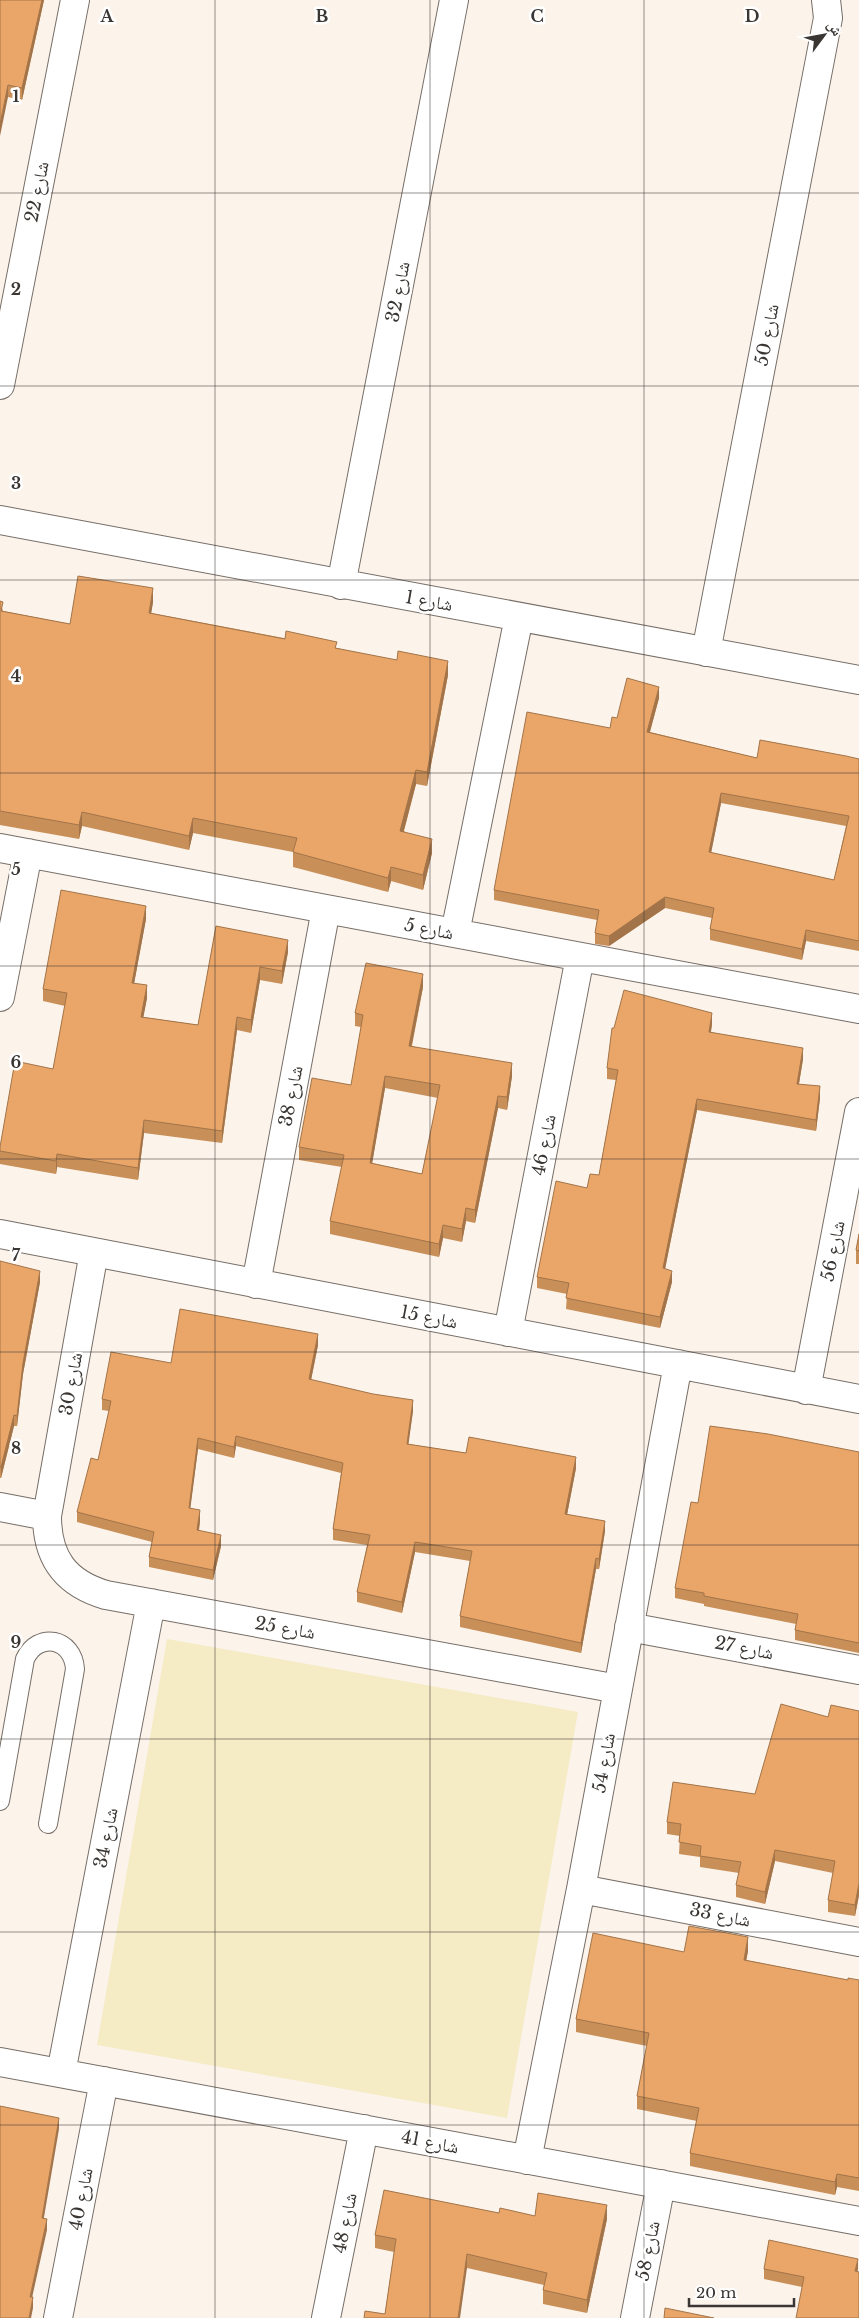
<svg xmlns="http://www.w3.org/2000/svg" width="859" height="2318" font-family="'Libre Baskerville','Noto Naskh Arabic',serif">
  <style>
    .sand { fill: #f5ebc5 }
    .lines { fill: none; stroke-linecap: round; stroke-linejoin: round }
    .lane-casing { stroke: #766e67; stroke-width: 20 }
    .street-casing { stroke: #766e67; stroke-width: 30 }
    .lane { stroke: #fff; stroke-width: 18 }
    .street { stroke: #fff; stroke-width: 28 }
    .wall { fill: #c88f59; fill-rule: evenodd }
    .shaded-wall { fill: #a37449 }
    .building { fill: #e9a668; stroke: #a37449; fill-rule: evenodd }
    .grid { fill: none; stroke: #3a3633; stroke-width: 1; stroke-opacity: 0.55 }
    .labels { text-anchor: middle; stroke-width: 5; stroke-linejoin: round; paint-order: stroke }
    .street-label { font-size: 18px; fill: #3a3633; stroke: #fff }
    .grid-label { font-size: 16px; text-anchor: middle; font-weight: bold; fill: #3a3633; stroke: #fff; stroke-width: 5; stroke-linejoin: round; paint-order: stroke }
  </style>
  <rect width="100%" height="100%" fill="#fcf3eb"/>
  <!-- sand -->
  <path class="sand" d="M167,1639L578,1712L507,2118L97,2045Z"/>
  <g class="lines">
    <defs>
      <path id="lane" d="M0,1801L25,1659C38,1631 73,1638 75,1669L48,1824"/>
      <path id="street" d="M0,385L75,0
        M0,520L859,680
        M341,585L454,0
        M706,652L828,18L826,0
        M0,848L859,1009
        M455,933L519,617
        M0,997L28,853
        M0,1234L859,1399
        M94,1252L47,1516C47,1558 65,1583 106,1595L618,1689
        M256,1284L326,909
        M508,1332L580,957
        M806,1390L859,1112
        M0,1507L47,1516
        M629,1627L859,1670
        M581,1889L859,1942
        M0,2062L859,2221
        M61,2073L151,1603
        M527,2160L581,1889L678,1364
        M58,2318L104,2081
        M326,2318L364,2129
        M635,2318L661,2184"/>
    </defs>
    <!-- lane casing -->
    <use href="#lane" class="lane-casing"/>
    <!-- street casing -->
    <use href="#street" class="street-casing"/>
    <!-- lane -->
    <use href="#lane" class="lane"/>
    <!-- street -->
    <use href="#street" class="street"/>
  </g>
  <!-- wall -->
  <path class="wall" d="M0,0H44L22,100L8,97Z
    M0,601L3,611L70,624L153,602L151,613L337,648L448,675L427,786L416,784L404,831L432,853L423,890L391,881L388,892L293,867V852L193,833L189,850L82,826L79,839L0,825Z
    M659,698L650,732L757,758L859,759V951L806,941L802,960L710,940V929L712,918L665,908L609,946L595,944V933L597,920L494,900V890L610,728L617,718ZM721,803L846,826L834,880L711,853Z
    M146,919L134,983L147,998L143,1017L198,1025L216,926L288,952L282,984L260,980L251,1033L237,1030L222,1143L144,1133L138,1180L57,1167L56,1174L0,1164V1147L53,1069L65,1006L43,1001V989Z
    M423,987L412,1046L512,1076L507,1110L498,1108L475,1223L466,1221L462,1242L443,1238L439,1257L330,1234V1221L342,1167L299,1160V1147L351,1085L361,1027L355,1026V1013ZM385,1088L438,1098L422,1174L372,1163Z
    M712,1024L711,1032L803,1059L799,1084L820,1098L816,1131L697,1110L665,1269L672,1282L660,1328L566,1309L567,1294L537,1288V1277L587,1188L599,1175L616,1080L607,1079V1068Z
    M859,1234V1264H856V1250Z
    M0,1261L40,1282L23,1374L17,1426H14L1,1478H0Z
    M318,1345L311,1380L413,1411L408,1444L466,1453L576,1468L567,1515L605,1531L599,1569H596L581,1653L460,1627V1616L470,1561L415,1552L402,1613L357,1602V1592L367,1545L333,1540V1529L341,1473L236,1446L234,1458L198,1449L190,1508L200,1521L199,1531L221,1546L213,1580L149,1567V1557L152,1542L77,1522V1512L98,1460L109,1411L102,1410V1399L171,1363Z
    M859,1452V1653L795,1640V1630L796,1624L704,1606V1604L675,1598V1588Z
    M859,1711V1895L855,1916L828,1912V1900L833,1873L775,1861L765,1904L736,1897V1885L739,1873L700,1867V1857L679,1854L680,1836L667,1834V1822L755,1794L828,1717Z
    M748,1951L746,1960L848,1980H859V2191L837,2187L835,2195L690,2166V2153L697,2121L637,2109V2096L647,2046L576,2032V2019L684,1952Z
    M499,2213L535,2216L607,2219L587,2313L543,2304V2290L544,2285L467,2268L385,2314L394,2252L375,2248V2235Z
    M764,2269H858L857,2271L802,2287L764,2279Z"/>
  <!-- shaded-wall -->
  <path class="shaded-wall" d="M42,0H44L22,100V88Z
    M8,85V97L0,136V124Z
    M153,588V602L149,627V613Z
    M448,661V675L427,786V772Z
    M659,687V698L647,742V732Z
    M416,770V784L400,845V831Z
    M721,793V803L709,863V852Z
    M82,812V826L79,839V825Z
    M193,818V833L189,850V836Z
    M432,839V853L423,890V875Z
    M391,867V881L388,892V878Z
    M665,897V908L609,946V936Z
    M146,906V919L132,995V983Z
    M806,930V941L802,960V949Z
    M288,940V952L282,984V971Z
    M260,967V980L251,1033V1020Z
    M423,974V987L409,1058V1046Z
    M147,985V998L141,1030V1017Z
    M712,1013V1024L709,1043V1032Z
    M237,1017V1030L222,1143V1131Z
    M803,1048V1059L797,1095V1084Z
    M512,1063V1076L507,1110V1097Z
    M385,1076V1088L370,1176V1163Z
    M820,1086V1098L816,1131V1120Z
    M498,1096V1108L475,1223V1210Z
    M697,1099V1110L663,1279V1268Z
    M144,1120V1133L138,1180V1168Z
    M57,1154V1167L56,1174V1161Z
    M466,1208V1221L462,1242V1229Z
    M443,1225V1238L439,1257V1244Z
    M40,1271V1282L23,1374L17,1426V1416L23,1363Z
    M672,1271V1282L660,1328V1317Z
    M318,1334V1345L309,1390V1379Z
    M413,1400V1411L407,1455V1444Z
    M14,1415V1426L1,1478V1467Z
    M236,1436V1446L234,1458V1447Z
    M198,1438V1449L189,1519V1508Z
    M576,1457V1468L565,1525V1514Z
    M200,1510V1521L197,1541V1530Z
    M605,1521V1531L599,1569V1559Z
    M221,1535V1546L213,1580V1570Z
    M415,1542V1552L402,1613V1602Z
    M596,1558V1569L581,1653V1643Z
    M775,1850V1861L765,1904V1892Z
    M859,1883V1895L855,1916V1905Z
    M748,1937V1951L744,1973V1960Z
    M59,2118V2129L42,2229V2218Z
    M837,2174V2187L835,2195V2182Z
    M607,2205V2219L587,2313V2300Z
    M47,2219V2230L30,2307V2297Z
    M467,2254V2268L460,2318H458Z
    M858,2259V2269L855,2281V2271Z
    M33,2297V2308L31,2318H29Z"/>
  <!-- building -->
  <path class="building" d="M0,0H42L22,88L8,85L0,124Z
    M78,576L153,588L149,613L285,639L286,631L337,642L335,648L397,660L398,651L448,661L427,772L416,770L400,831L432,839L423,875L391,867L388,878L293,852L297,838L193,818L189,836L82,812L79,825L0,811V601L3,602L1,611L70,624Z
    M627,678L659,687L647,732L757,758L760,740L846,756L859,759V941L806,930L802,949L710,929L714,908L665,897L609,936L595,933L599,910L494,890L527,712L610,728L612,717L617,718ZM721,793L849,816L834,880L709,852Z
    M61,890L146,906L132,983L147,985L141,1017L198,1025L216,926L288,940L282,971L260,967L251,1020L237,1017L222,1131L144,1120L138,1168L57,1154L56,1161L0,1151V1147L15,1061L53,1069L67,993L43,989Z
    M366,963L423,974L409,1046L512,1063L507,1097L498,1096L475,1210L466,1208L462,1229L443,1225L439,1244L330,1221L344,1155L299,1147L312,1078L351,1085L363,1015L355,1013ZM385,1076L440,1085L422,1174L370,1163Z
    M624,990L712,1013L709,1032L803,1048L797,1084L820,1086L816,1120L697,1099L663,1268L672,1271L660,1317L566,1298L569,1283L537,1277L556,1181L587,1188L590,1174L599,1175L618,1070L607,1068L612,1028H614Z
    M859,1234V1251L856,1250Z
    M0,1261L40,1271L23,1363L17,1416L14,1415L1,1467H0Z
    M180,1309L318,1334L309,1379L373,1394L413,1400L407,1444L466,1453L469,1437L576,1457L565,1514L605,1521L599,1559L596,1558L581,1643L460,1616L472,1551L415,1542L402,1602L357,1592L370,1535L333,1529L343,1463L236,1436L234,1447L198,1438L189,1508L200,1510L197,1530L221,1535L213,1570L149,1557L154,1532L77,1512L91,1458L98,1460L111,1401L102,1399L111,1352L171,1363Z
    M710,1426L768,1434L859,1452V1643L795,1630L798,1614L704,1596V1593L675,1588L691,1502L698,1503Z
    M781,1704L828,1717L831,1705L859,1711V1883L855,1905L828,1900L835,1861L775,1850L765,1892L736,1885L741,1862L700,1856L701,1846L679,1842L681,1824L667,1822L673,1782L755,1794Z
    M689,1926L748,1937L744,1960L848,1980V1978L859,1980V2178L837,2174L835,2182L690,2153L699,2108L637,2096L649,2033L576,2019L593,1933L684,1952Z
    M0,2106L59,2118L42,2218L47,2219L30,2297H33L29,2318H0Z
    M384,2190L499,2213L500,2208L535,2216L538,2193L607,2205L587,2300L543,2290L547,2273L467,2254L458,2318H364L365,2311L385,2314L396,2239L375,2235Z
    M769,2240L858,2259L855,2271L859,2272V2318H796L804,2277L764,2269Z
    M665,2308L714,2318H664Z"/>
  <!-- grid -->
  <path class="grid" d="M215,0V2318M430,0V2318M644,0V2318M0,193H859M0,386H859M0,580H859M0,773H859M0,966H859M0,1159H859M0,1352H859M0,1545H859M0,1739H859M0,1932H859M0,2125H859"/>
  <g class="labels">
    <!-- street labels -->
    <g class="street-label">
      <text transform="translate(37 192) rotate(-79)" y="6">شارع 22</text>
      <text transform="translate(398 292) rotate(-79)" y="6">شارع 32</text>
      <text transform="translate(767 335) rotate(-79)" y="6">شارع 50</text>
      <text transform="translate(429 601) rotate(10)" y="6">شارع 1</text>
      <text transform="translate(429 929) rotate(11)" y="6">شارع 5</text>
      <text transform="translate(291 1096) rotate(-79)" y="6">شارع 38</text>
      <text transform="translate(544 1145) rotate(-79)" y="6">شارع 46</text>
      <text transform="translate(833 1251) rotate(-79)" y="6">شارع 56</text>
      <text transform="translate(429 1317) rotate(11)" y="6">شارع 15</text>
      <text transform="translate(71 1384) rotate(-80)" y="6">شارع 30</text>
      <text transform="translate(285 1628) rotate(10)" y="6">شارع 25</text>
      <text transform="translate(744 1648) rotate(11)" y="6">شارع 27</text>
      <text transform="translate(604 1763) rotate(-80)" y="6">شارع 54</text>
      <text transform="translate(106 1838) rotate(-79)" y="6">شارع 34</text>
      <text transform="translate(720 1915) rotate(11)" y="6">شارع 33</text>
      <text transform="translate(430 2142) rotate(11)" y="6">شارع 41</text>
      <text transform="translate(81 2199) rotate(-79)" y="6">شارع 40</text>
      <text transform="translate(345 2223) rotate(-79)" y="6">شارع 48</text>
      <text transform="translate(648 2251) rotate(-79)" y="6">شارع 58</text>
    </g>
  </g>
  <g class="grid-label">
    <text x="107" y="22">A</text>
    <text x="322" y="22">B</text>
    <text x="537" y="22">C</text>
    <text x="752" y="22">D</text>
    <text x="16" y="102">1</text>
    <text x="16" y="295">2</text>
    <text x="16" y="489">3</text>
    <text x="16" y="682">4</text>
    <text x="16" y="875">5</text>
    <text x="16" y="1068">6</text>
    <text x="16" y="1261">7</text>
    <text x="16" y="1454">8</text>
    <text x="16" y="1648">9</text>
  </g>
  <!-- north arrow -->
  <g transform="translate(824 35) rotate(58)" stroke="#ffffff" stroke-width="4" paint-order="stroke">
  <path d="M0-4L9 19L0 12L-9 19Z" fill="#3a3633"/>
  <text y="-8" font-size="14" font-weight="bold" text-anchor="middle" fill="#3a3633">ش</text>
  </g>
  <!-- scale -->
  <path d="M689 2298v8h105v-8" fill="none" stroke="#3a3633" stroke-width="2.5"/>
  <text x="696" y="2298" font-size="15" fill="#3a3633" stroke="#ffffff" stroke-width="4" paint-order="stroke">20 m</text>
</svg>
